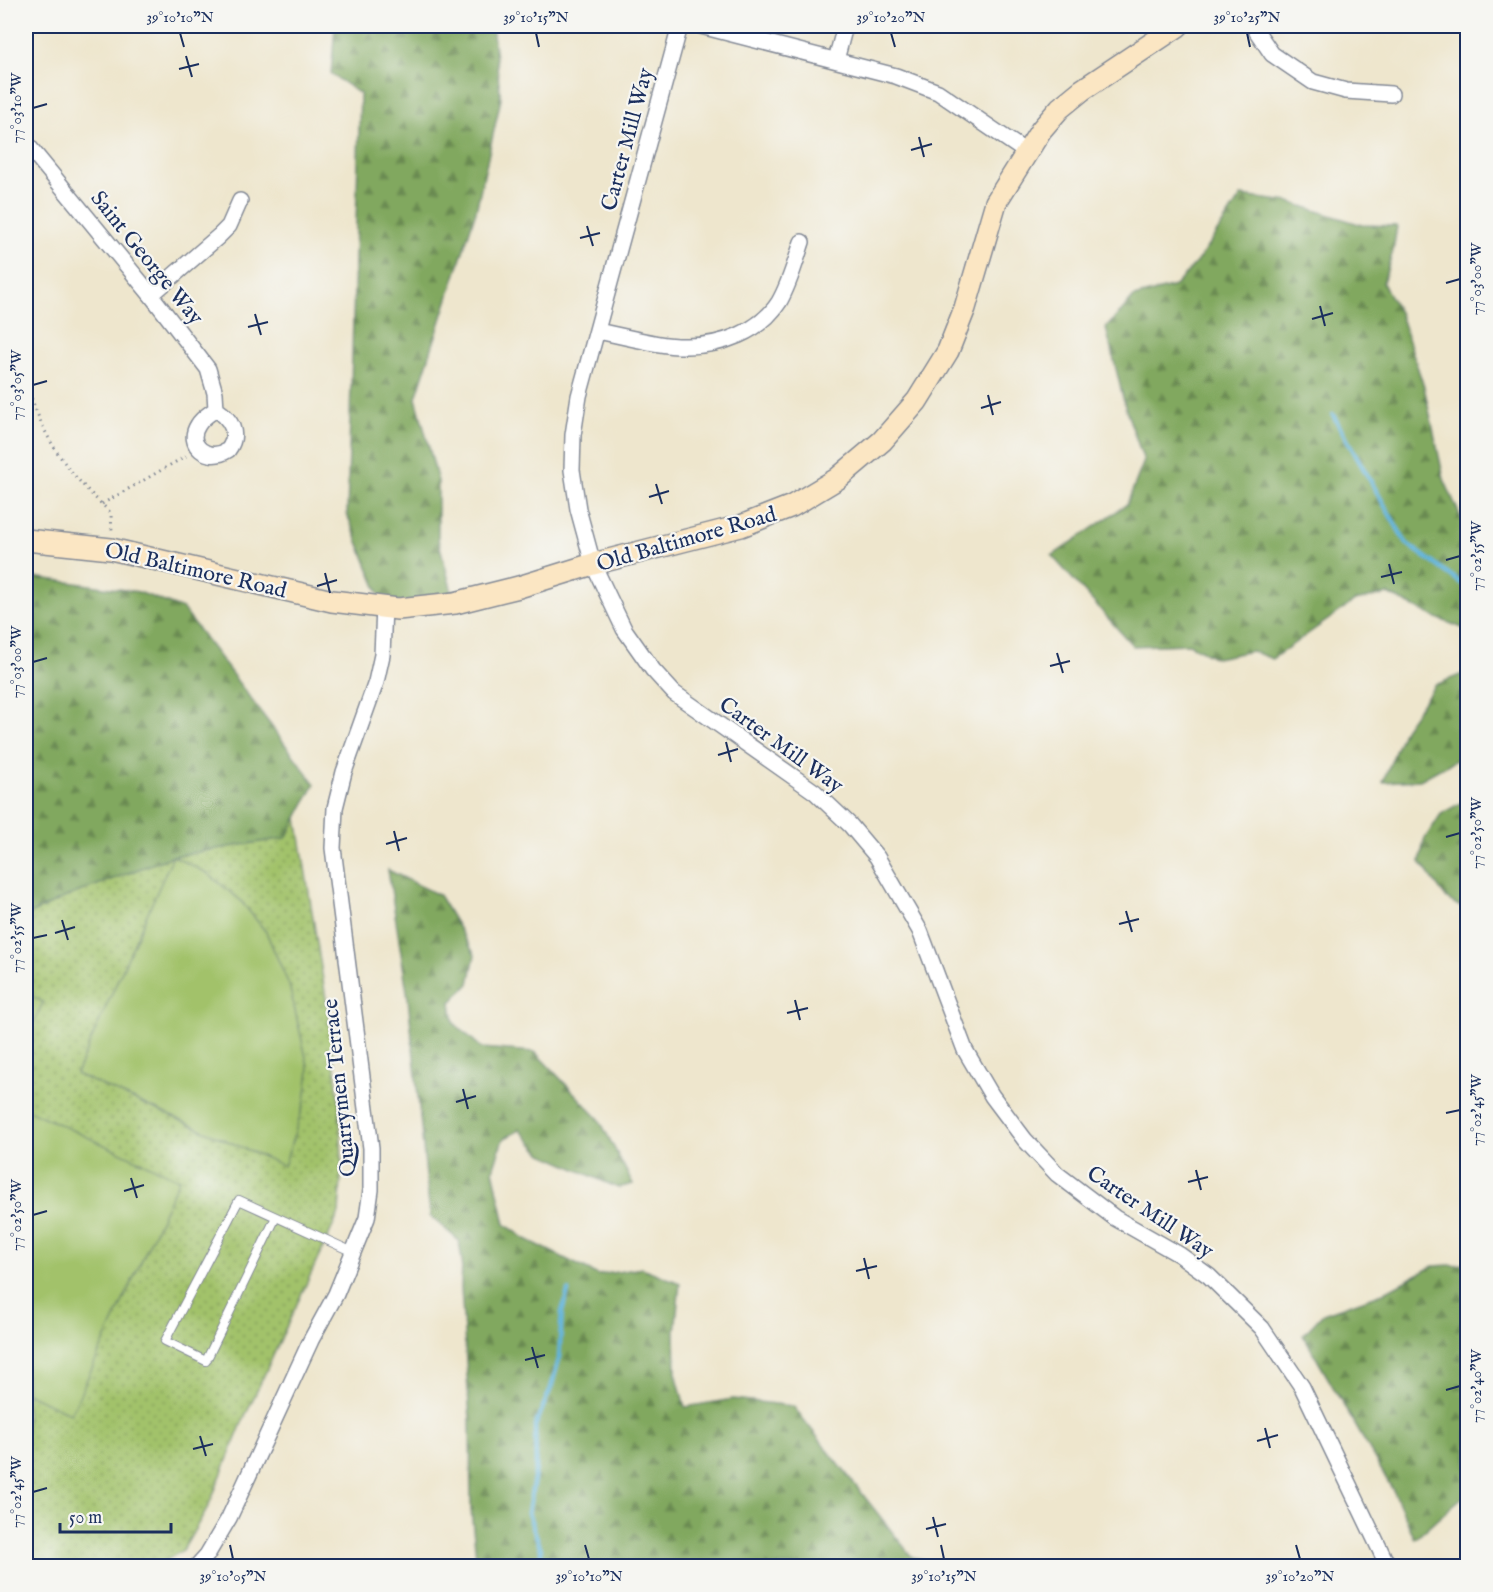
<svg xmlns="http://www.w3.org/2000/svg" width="1493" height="1592" font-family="'IM FELL English',serif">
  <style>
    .grass { fill: url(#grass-dots); stroke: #5e7864; stroke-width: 1.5 }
    .forest { fill: url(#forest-firs); stroke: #4e6c5e; stroke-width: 1.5 }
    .pitch { fill: #a2c26a; stroke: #5e7864; stroke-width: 1.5 }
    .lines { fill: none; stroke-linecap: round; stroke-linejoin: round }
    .stream { stroke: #60b4dc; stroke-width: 4.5 }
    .lane-casing { stroke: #848a96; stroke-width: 10 }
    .street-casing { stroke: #848a96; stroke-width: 18 }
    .secondary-casing { stroke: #848a96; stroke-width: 24 }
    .path { stroke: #848a96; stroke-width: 3; stroke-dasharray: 1.5 4.5; stroke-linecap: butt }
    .lane { stroke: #fff; stroke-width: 8 }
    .street { stroke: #fff; stroke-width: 15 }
    .secondary { stroke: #fbe6c3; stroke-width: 21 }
    .ticks { fill: none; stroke: #1b2f5e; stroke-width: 2 }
    .labels { text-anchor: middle; stroke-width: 4.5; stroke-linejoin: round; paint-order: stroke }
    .street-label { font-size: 22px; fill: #1b2f5e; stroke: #f6f6f2 }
    .neatline { fill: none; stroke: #1b2f5e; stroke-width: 2 }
    .ticks-label { font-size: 15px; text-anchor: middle; fill: #1b2f5e }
  </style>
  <defs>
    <pattern id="grass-dots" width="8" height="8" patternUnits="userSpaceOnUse" patternTransform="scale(1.5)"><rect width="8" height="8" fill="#a2c26a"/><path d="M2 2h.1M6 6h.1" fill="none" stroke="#839e5a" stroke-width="1.8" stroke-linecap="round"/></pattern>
    <pattern id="forest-firs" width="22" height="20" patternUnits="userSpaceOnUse" patternTransform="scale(1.5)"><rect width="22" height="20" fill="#81a85e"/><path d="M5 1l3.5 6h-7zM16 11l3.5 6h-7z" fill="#698951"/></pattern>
  </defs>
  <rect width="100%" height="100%" fill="#f6f6f2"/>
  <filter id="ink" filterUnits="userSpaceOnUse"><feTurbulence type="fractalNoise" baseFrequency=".0167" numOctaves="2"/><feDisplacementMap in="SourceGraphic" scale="12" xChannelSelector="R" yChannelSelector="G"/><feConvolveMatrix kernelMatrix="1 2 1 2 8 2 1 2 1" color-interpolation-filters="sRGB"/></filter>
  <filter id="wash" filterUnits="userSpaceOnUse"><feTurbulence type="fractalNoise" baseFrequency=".008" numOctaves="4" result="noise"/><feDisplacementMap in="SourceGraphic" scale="24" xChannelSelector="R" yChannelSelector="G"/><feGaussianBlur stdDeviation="1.35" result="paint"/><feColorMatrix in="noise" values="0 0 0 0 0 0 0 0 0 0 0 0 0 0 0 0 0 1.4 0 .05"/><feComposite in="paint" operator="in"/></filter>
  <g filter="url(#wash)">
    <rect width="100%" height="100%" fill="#eee6cd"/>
    <!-- grass -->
    <path class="grass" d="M297,818L328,1011L339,1102L342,1161L339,1213L242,1423L209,1505L183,1550L157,1566H26V889L190,830Z"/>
    <!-- forest -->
    <path class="forest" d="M335,26H492L501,99L476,211L416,398L438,481V539L455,603L384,607L347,514L360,94L331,74Z
      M1241,196L1289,202L1362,225L1397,226L1393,251L1383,283L1400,314L1424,387L1444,479L1467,531V635L1465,629L1439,619L1388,594L1355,601L1272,659L1252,651L1216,658L1189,644L1133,646L1052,556L1127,504L1144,461L1126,410L1106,328L1134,297L1175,286L1200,258Z
      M26,576L139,592L183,609L315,784L286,838L173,856L66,897L26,916Z
      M1467,672V754L1420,780L1383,782L1404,729L1435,685Z
      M1467,799V911L1447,899L1420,862L1424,840L1441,814Z
      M388,870L439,895L475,955L469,984L451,1002L454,1023L482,1048L535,1052L599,1119L633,1184L618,1188L542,1154L520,1130L503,1139L493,1170L505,1224L526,1239L598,1275L642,1268L680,1283L675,1332L676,1373L685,1407L733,1399L793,1406L912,1557L944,1564L946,1566H477L471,1510L470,1420L461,1288L462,1262L459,1241L430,1216L408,998Z
      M1467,1264V1493L1415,1539L1394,1492L1303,1335L1323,1314L1383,1293L1433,1266Z"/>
    <!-- pitch -->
    <path class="pitch" d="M173,856L207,873L240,900L266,932L289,985L309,1070L305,1101L284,1166L76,1074Z
      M26,993L43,1002L26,1040Z
      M26,1109L179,1179L71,1414L26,1393Z"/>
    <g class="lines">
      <!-- stream -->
      <path class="stream" d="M1333,415L1406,543L1468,588
        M541,1566V1549L528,1513L536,1467L535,1426L551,1388L559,1359L562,1312L568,1291"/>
    </g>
  </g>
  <g filter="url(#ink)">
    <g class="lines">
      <defs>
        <path id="lane" d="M276,1217L206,1361L165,1341L239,1200L353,1252"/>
        <path id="street" d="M680,26L579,396L573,435L572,470L578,509L593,564L624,629L653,670L674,693L815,792L850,825L877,857L920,931L965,1050L992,1096L1025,1140L1057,1174L1115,1218L1180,1255L1209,1276L1262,1328L1302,1387L1384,1558L1390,1566
          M701,26L896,76L938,92L1026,152
          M1253,26L1272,54L1313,82L1346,91L1391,94
          M836,60L845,26
          M26,143L151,295L208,369L215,393L216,409
          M151,295L219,236L229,226L240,201
          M597,331C624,336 661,347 687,346C721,346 760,332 779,302C790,283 795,263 802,242
          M216,409C231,419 240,434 228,450C208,463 185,445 198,425C202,418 209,414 216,409Z
          M197,1566L207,1555L229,1518L311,1340L336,1294L367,1218L371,1190V1148L333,848L335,808L344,772L376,682L382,655L384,607"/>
        <path id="secondary" d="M26,540L111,549L332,601L398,609L455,603L519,587L593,564L741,526L792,506L837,479L882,441L917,401L948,351L965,308L996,202L1041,130L1060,108L1082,90L1178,26"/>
      </defs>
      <!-- lane casing -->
      <use href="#lane" class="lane-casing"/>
      <!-- street casing -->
      <use href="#street" class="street-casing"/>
      <!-- secondary casing -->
      <use href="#secondary" class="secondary-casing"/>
      <!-- path -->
      <path class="path" d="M26,355L29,366L26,377
        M26,381C43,439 65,470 109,511L111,515L112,531
        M102,504L186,456"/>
      <!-- lane -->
      <use href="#lane" class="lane"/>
      <!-- street -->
      <use href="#street" class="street"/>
      <!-- secondary -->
      <use href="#secondary" class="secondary"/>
    </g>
  </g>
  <!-- ticks -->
  <path class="ticks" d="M180,33L184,47M536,33L539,47M891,33L895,47M1247,33L1250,47M186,56L192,77M179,69L199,64M33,108L47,104M919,137L924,157M911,150L932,144M587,226L593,246M580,238L600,233M1446,283L1460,279M1320,306L1325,326M255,314L261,335M1312,319L1333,313M248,327L268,322M33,385L47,381M988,395L993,415M981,408L1001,402M656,484L662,504M649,497L669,491M1446,560L1460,556M1389,564L1394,584M325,573L330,593M1381,577L1402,572M317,586L337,580M1057,653L1063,673M33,662L47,658M1050,666L1070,661M726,742L731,762M718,755L738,749M394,831L399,851M1446,837L1460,833M386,844L407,838M1126,911L1132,932M62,920L68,940M1119,924L1139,919M55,933L75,927M33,938L47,935M795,1000L800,1020M787,1013L808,1008M463,1089L468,1109M456,1102L476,1096M1446,1113L1460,1110M1196,1170L1201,1190M131,1178L137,1198M1188,1182L1208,1177M124,1191L144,1185M33,1215L47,1211M864,1258L869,1279M856,1271L877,1266M532,1347L538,1368M525,1360L545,1355M1446,1390L1460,1386M1265,1428L1270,1448M200,1436L206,1456M1257,1441L1278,1435M193,1449L213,1444M33,1492L47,1488M933,1517L938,1537M926,1529L946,1524M230,1545L233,1559M585,1545L589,1559M941,1545L944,1559M1296,1545L1300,1559"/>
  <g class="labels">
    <!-- street labels -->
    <g class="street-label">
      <text transform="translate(626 139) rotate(-75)" y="8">Carter Mill Way</text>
      <text transform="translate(148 257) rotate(51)" y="8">Saint George Way</text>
      <text transform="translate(686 538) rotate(-16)" y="8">Old Baltimore Road</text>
      <text transform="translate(196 569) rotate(13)" y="8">Old Baltimore Road</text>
      <text transform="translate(782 744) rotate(36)" y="8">Carter Mill Way</text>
      <text transform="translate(338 1088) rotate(-96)" y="8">Quarrymen Terrace</text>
      <text transform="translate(1151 1211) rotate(34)" y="8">Carter Mill Way</text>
    </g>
  </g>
  <!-- margin -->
  <rect width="1493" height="1592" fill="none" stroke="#f6f6f2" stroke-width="66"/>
  <!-- scale -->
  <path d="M60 1523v9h111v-9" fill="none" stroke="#1b2f5e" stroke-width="3"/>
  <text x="69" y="1523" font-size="18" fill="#1b2f5e" stroke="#f6f6f2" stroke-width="4.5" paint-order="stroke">50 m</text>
  <rect x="33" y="33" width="1427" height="1526" class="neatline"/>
  <g class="ticks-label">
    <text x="180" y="22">39°10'10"N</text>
    <text x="536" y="22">39°10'15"N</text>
    <text x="891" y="22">39°10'20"N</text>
    <text x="1247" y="22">39°10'25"N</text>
    <text transform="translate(16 108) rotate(-90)" y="5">77°03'10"W</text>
    <text transform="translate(1476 279) rotate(-90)" y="5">77°03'00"W</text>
    <text transform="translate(16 385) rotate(-90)" y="5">77°03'05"W</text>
    <text transform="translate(1476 556) rotate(-90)" y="5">77°02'55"W</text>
    <text transform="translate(16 662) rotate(-90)" y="5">77°03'00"W</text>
    <text transform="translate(1476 833) rotate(-90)" y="5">77°02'50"W</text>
    <text transform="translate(16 938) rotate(-90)" y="5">77°02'55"W</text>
    <text transform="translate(1476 1110) rotate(-90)" y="5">77°02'45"W</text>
    <text transform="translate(16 1215) rotate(-90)" y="5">77°02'50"W</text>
    <text transform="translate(1476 1386) rotate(-90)" y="5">77°02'40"W</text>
    <text transform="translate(16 1492) rotate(-90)" y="5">77°02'45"W</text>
    <text x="233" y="1581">39°10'05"N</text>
    <text x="589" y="1581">39°10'10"N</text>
    <text x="944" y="1581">39°10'15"N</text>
    <text x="1300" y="1581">39°10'20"N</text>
  </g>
</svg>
